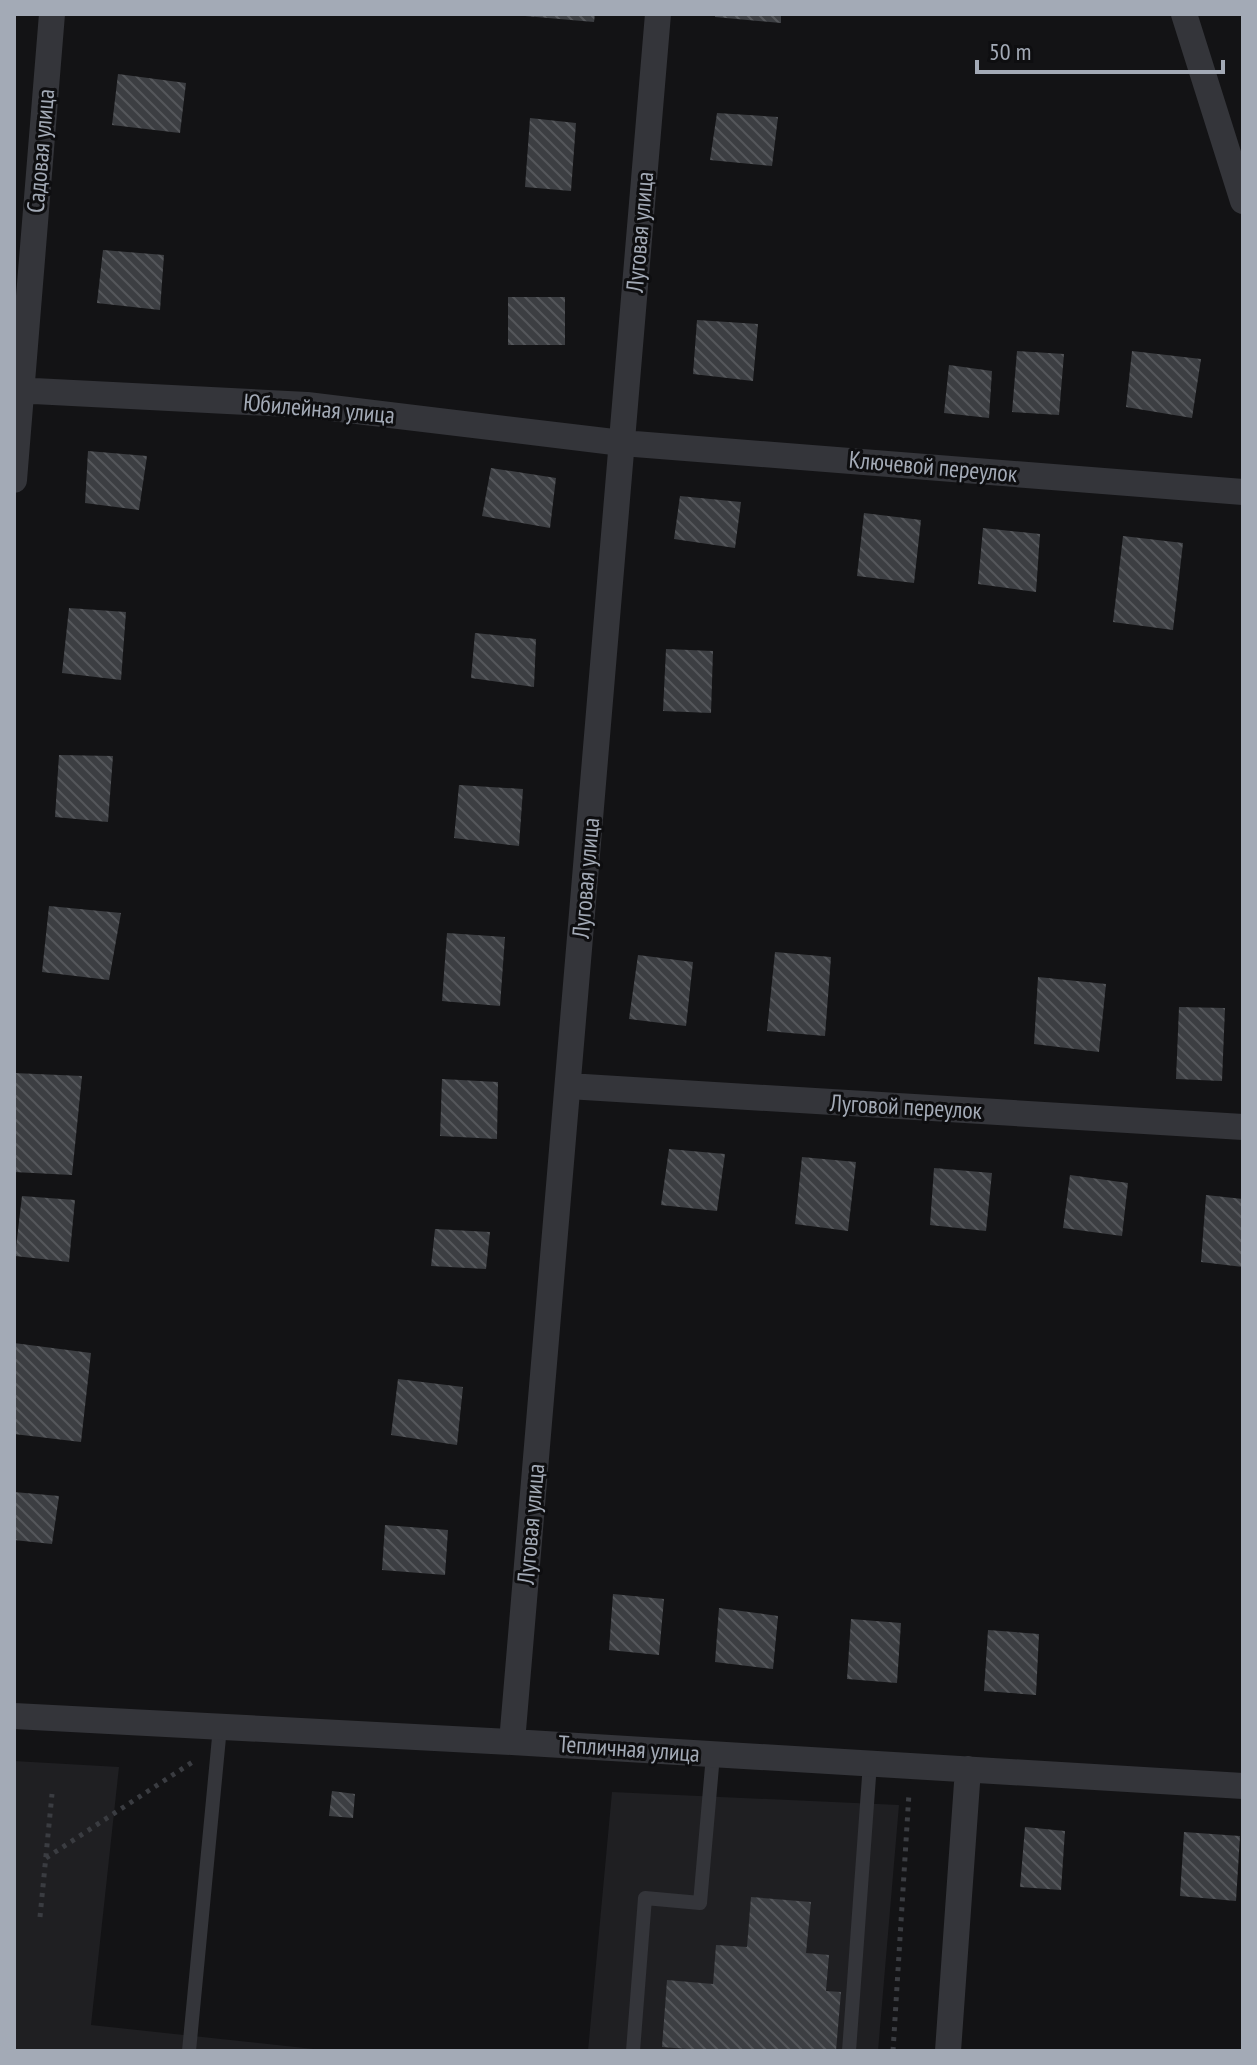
<svg xmlns="http://www.w3.org/2000/svg" width="1257" height="2065" font-family="'PT Sans Narrow',sans-serif">
  <style>
    .built { fill: #1f1f22 }
    .building { fill: url(#building-back-hatch) }
    .lines { fill: none; stroke-linecap: round; stroke-linejoin: round }
    .path { stroke: #3a3c41; stroke-width: 5; stroke-dasharray: 4 6; stroke-linecap: butt }
    .service { stroke: #34353a; stroke-width: 14 }
    .minor { stroke: #34353a; stroke-width: 26 }
    .labels { text-anchor: middle; stroke-width: 6; stroke-linejoin: round; paint-order: stroke }
    .street-label { font-size: 24px; fill: #a3aab6; stroke: #0e0e10 }
  </style>
  <defs>
    <pattern id="building-back-hatch" width="6" height="6" patternUnits="userSpaceOnUse" patternTransform="scale(2)"><rect width="6" height="6" fill="#3c3e42"/><path d="M-1 5l2 2M0 0l6 6M5-1l2 2" fill="none" stroke="#55575b"/></pattern>
  </defs>
  <rect width="100%" height="100%" fill="#131315"/>
  <!-- built -->
  <path class="built" d="M14,1761L119,1767L91,2025L332,2051H14Z
    M612,1792L899,1805L878,2051H588Z"/>
  <!-- building -->
  <path class="building" d="M525,14H595L594,22L525,16Z
    M715,14H781V23L715,17Z
    M118,74L186,83L180,133L112,125Z
    M717,113L778,117L772,166L710,160Z
    M530,118L576,123L571,191L525,187Z
    M103,250L164,255L160,310L97,303Z
    M508,297H565V345H508Z
    M697,320L758,324L753,381L693,374Z
    M1017,351L1064,354L1059,415L1012,412Z
    M1132,351L1201,359L1192,418L1126,407Z
    M949,365L992,371L989,418L944,413Z
    M88,451L147,456L139,510L85,503Z
    M491,468L556,478L550,528L482,516Z
    M680,496L741,502L735,548L674,539Z
    M864,513L921,520L914,583L857,576Z
    M983,528L1040,534L1036,592L978,584Z
    M1123,536L1183,543L1173,630L1113,622Z
    M69,608L126,612L121,680L62,673Z
    M475,633L536,639L534,687L471,678Z
    M666,649L713,651L711,713L663,711Z
    M59,755L113,756L108,822L55,817Z
    M459,785L523,789L519,846L454,838Z
    M49,906L121,913L109,980L42,972Z
    M447,933L505,937L500,1006L442,1001Z
    M775,952L831,957L825,1036L767,1031Z
    M638,955L693,962L686,1026L629,1019Z
    M1038,977L1106,984L1099,1052L1034,1044Z
    M1179,1007L1225,1008L1222,1081L1176,1079Z
    M14,1073L82,1076L72,1175L14,1172Z
    M442,1079L498,1082L497,1139L440,1136Z
    M669,1149L725,1154L717,1211L661,1205Z
    M802,1157L856,1162L848,1231L795,1224Z
    M934,1168L992,1173L986,1231L930,1225Z
    M1070,1175L1128,1183L1122,1236L1063,1228Z
    M1206,1195L1243,1199V1267L1201,1262Z
    M22,1196L75,1200L69,1262L15,1256Z
    M435,1229L490,1232L486,1269L431,1266Z
    M14,1343L91,1353L81,1442L14,1434Z
    M398,1379L463,1387L457,1445L391,1435Z
    M14,1492L59,1496L52,1544L14,1540Z
    M385,1525L448,1530L445,1575L382,1570Z
    M613,1594L664,1599L659,1655L609,1650Z
    M719,1608L778,1616L773,1669L715,1662Z
    M851,1619L901,1623L897,1683L847,1679Z
    M988,1630L1039,1634L1036,1695L984,1691Z
    M332,1791L355,1794L353,1818L329,1816Z
    M1025,1827L1065,1831L1061,1890L1020,1887Z
    M1184,1832L1240,1836L1236,1901L1180,1896Z
    M751,1897L811,1902L806,1953L829,1955L826,1991L841,1992L836,2051H712L662,2047L667,1980L713,1984L716,1945L747,1947Z"/>
  <g class="lines">
    <!-- path -->
    <path class="path" d="M46,1858L194,1761
      M40,1917L52,1794
      M893,2051L909,1793"/>
    <!-- service -->
    <path class="service" d="M189,2051L220,1727
      M633,2051L645,1898L700,1903L713,1755
      M849,2051L870,1763"/>
    <!-- minor -->
    <path class="minor" d="M1184,14L1243,201
      M14,390L307,405L622,443L1243,492
      M14,480L52,14
      M568,1086L1243,1127
      M14,1716L512,1742L1243,1786
      M512,1742L658,14
      M948,2051L968,1769"/>
  </g>
  <g class="labels">
    <!-- street labels -->
    <g class="street-label">
      <text transform="translate(41 151) rotate(-85)" y="8">Садовая улица</text>
      <text transform="translate(640 232) rotate(-85)" y="8">Луговая улица</text>
      <text transform="translate(319 409) rotate(5)" y="8">Юбилейная улица</text>
      <text transform="translate(933 467) rotate(5)" y="8">Ключевой переулок</text>
      <text transform="translate(586 878) rotate(-85)" y="8">Луговая улица</text>
      <text transform="translate(906 1107) rotate(3)" y="8">Луговой переулок</text>
      <text transform="translate(531 1524) rotate(-85)" y="8">Луговая улица</text>
      <text transform="translate(629 1749) rotate(4)" y="8">Тепличная улица</text>
    </g>
  </g>
  <!-- border -->
  <rect width="1257" height="2065" fill="none" stroke="#a3aab6" stroke-width="32"/>
  <!-- scale -->
  <path d="M977 60v12h246v-12" fill="none" stroke="#a3aab6" stroke-width="4"/>
  <text x="989" y="60" font-size="24" fill="#a3aab6" stroke="#0e0e10" stroke-width="6" paint-order="stroke">50 m</text>
</svg>
